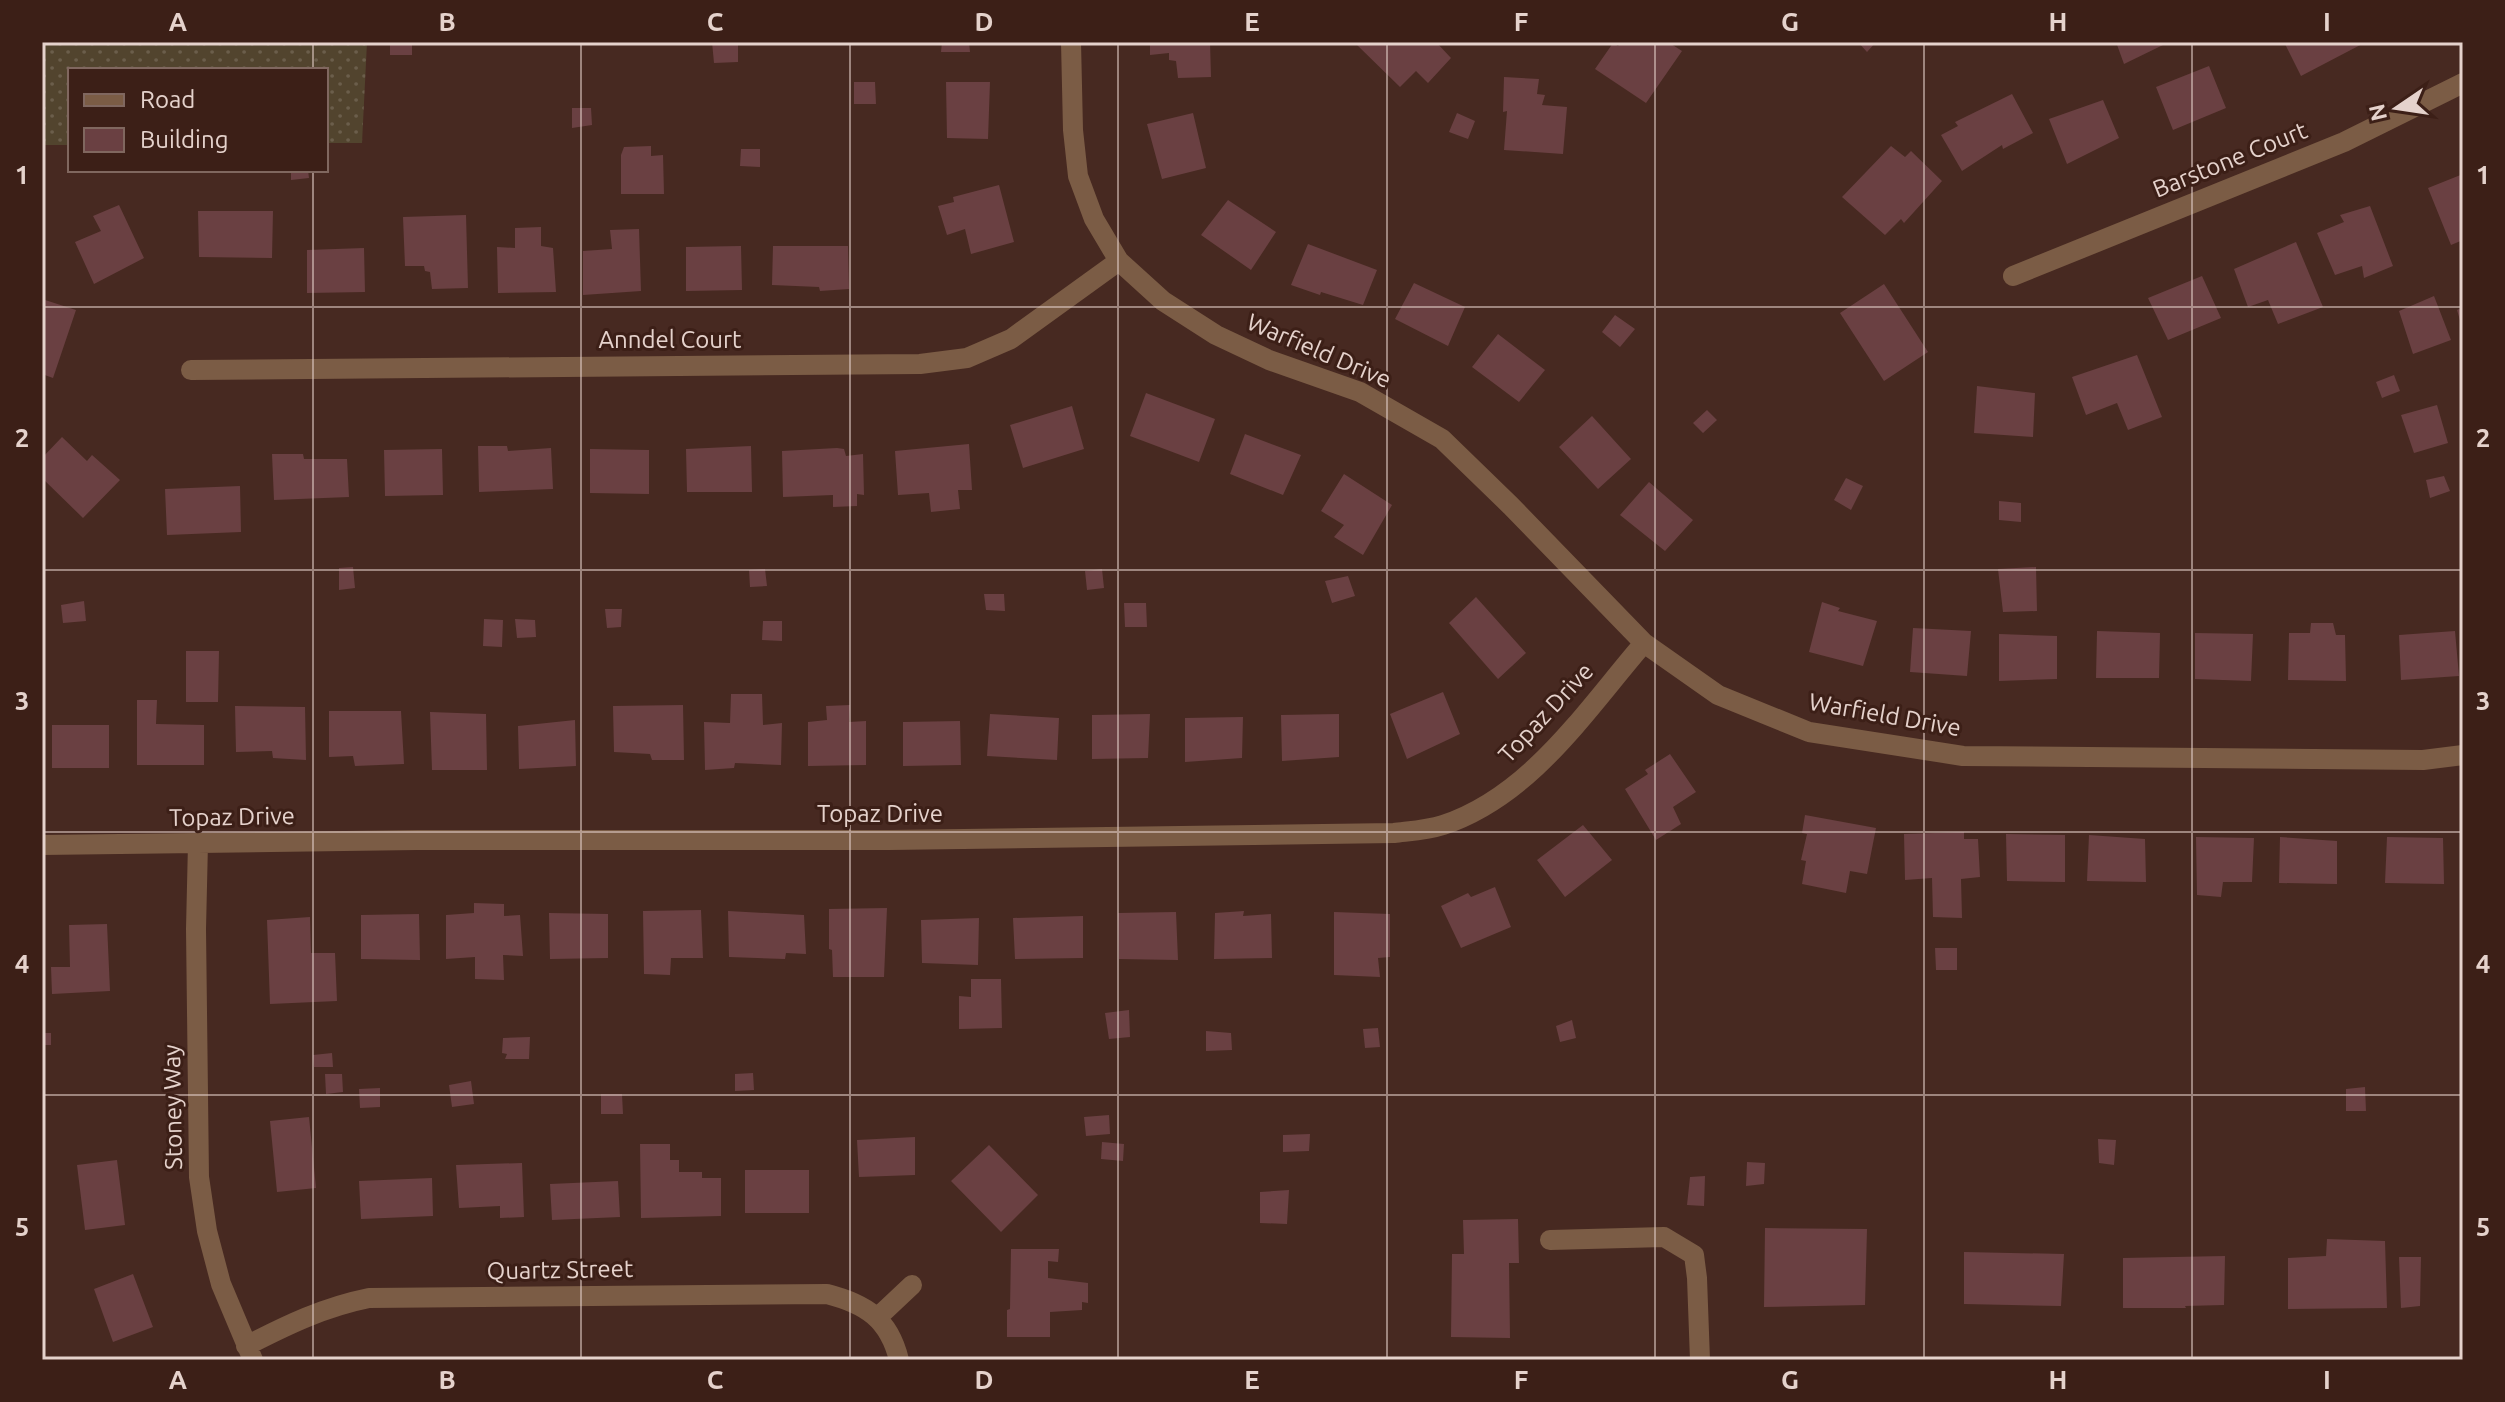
<svg xmlns="http://www.w3.org/2000/svg" width="2505" height="1402" font-family="Ubuntu,sans-serif">
  <style>
    .grass { fill: url(#grass-dots) }
    .building { fill: #6a4042 }
    .lines { fill: none; stroke-linecap: round; stroke-linejoin: round }
    .lane { stroke: #7b5c45; stroke-width: 20 }
    .street { stroke: #7b5c45; stroke-width: 20 }
    .grid { fill: none; stroke: #e5d2cc; stroke-width: 2; stroke-opacity: 0.55 }
    .labels { text-anchor: middle; stroke-width: 6; stroke-linejoin: round; paint-order: stroke }
    .street-label { font-size: 24px; fill: #e5d2cc; stroke: #3c1f17 }
    .neatline { fill: none; stroke: #e5d2cc; stroke-width: 3 }
    .grid-label { font-size: 26px; text-anchor: middle; font-weight: bold; fill: #e5d2cc }
  </style>
  <defs>
    <pattern id="grass-dots" width="8" height="8" patternUnits="userSpaceOnUse" patternTransform="scale(2)"><rect width="8" height="8" fill="#52442e"/><path d="M2 2h.1M6 6h.1" fill="none" stroke="#6b5e4b" stroke-width="1.8" stroke-linecap="round"/></pattern>
  </defs>
  <rect width="100%" height="100%" fill="#472921"/>
  <!-- grass -->
  <path class="grass" d="M42,42H367L362,143H326V70H70V145H42Z"/>
  <!-- building -->
  <path class="building" d="M390,42H412V55H390Z
    M712,42H738V62L714,63Z
    M942,42H969L970,52H941Z
    M1150,42H1210L1211,77L1178,78L1176,61L1169,60V53L1150,55Z
    M1358,42H1436L1451,58L1428,83L1416,71L1400,87L1356,44Z
    M1621,42H1668L1682,51L1646,103L1595,69L1613,43L1618,46Z
    M1858,42H1876L1867,52Z
    M2116,42H2162L2163,45L2124,64Z
    M2284,42H2366L2301,76Z
    M2209,66L2226,108L2173,130L2156,87Z
    M1504,77L1539,79L1537,94L1545,95L1542,105L1567,107L1563,154L1504,150L1507,111L1503,112Z
    M854,82H875L876,104H854Z
    M946,82H990L988,139L947,138Z
    M2012,94L2033,133L2003,149L2002,145L1962,171L1941,135L1958,126L1955,122Z
    M2103,100L2119,138L2067,164L2049,119Z
    M572,108H591L592,125L572,128Z
    M1193,113L1206,168L1162,179L1147,124Z
    M1457,113L1475,121L1468,139L1449,132Z
    M651,146V156L663,155L664,194H621V155L624,147Z
    M1891,146L1905,157L1911,151L1942,181L1904,223L1901,219L1885,235L1842,197Z
    M741,149H760V167L740,166Z
    M291,170H308L309,178L291,180Z
    M2463,174V240L2451,245L2428,188Z
    M999,185L1014,242L971,254L965,229L947,235L938,206L954,202L953,197Z
    M1228,200L1276,232L1251,270L1201,235Z
    M119,205L144,258L94,284L75,242L101,231L93,216Z
    M2370,206L2393,266L2364,278L2362,266L2335,275L2317,233L2344,222L2340,215Z
    M198,211H273L272,258L199,257Z
    M466,215L468,288L432,289L430,272L425,271L424,266H405L403,217Z
    M541,227V246L553,248L556,292L498,293L497,247L515,248V228Z
    M639,229L641,291L583,295V251L612,249L610,230Z
    M2296,242L2323,307L2278,324L2268,300L2248,307L2234,269Z
    M1308,244L1377,270L1363,305L1321,292L1320,295L1291,285Z
    M741,246L742,290L686,291V247Z
    M773,246H848L849,289L820,291L819,287L772,285Z
    M364,248L365,292L307,293V250Z
    M2202,276L2221,318L2168,340L2148,298Z
    M1414,283L1465,307L1448,346L1395,319Z
    M1884,284L1928,352L1884,381L1840,313Z
    M2434,296L2451,340L2413,354L2399,311Z
    M42,299L76,310L53,378L42,374Z
    M2463,307V327H2462L2457,310Z
    M1615,315L1635,329L1620,347L1602,332Z
    M1498,334L1545,370L1519,402L1472,367Z
    M2137,355L2162,417L2128,430L2117,403L2086,415L2072,377Z
    M2394,375L2400,391L2382,398L2376,382Z
    M1977,386L2035,393L2033,437L1974,433Z
    M1146,393L1215,419L1199,462L1130,436Z
    M2437,405L2448,443L2414,453L2401,415Z
    M1072,406L1084,449L1023,468L1010,425Z
    M1707,410L1717,420L1703,433L1693,423Z
    M1592,416L1631,459L1598,489L1559,447Z
    M1245,434L1301,455L1283,495L1230,474Z
    M62,437L87,461L92,455L120,480L83,518L42,478V458Z
    M969,444L972,490H958L960,509L931,512L929,493L898,495L895,451Z
    M478,446H507L508,451L551,448L553,489L479,492Z
    M751,446L752,492H687L686,449Z
    M837,448L844,449L846,456L863,454L864,495L857,494V506L833,507V495L783,497L782,451Z
    M442,449L443,495L385,496L384,450Z
    M590,449L649,450V494L590,493Z
    M272,454H303L304,459H347L349,497L274,500Z
    M1344,474L1392,505L1363,555L1334,537L1344,525L1321,511Z
    M2444,476L2450,491L2430,498L2426,480Z
    M1846,478L1863,486L1851,510L1834,500Z
    M1649,482L1693,520L1665,551L1620,515Z
    M240,486L241,532L167,535L165,489Z
    M1999,501L2021,503V522L1999,520Z
    M353,567L355,588L339,590V568Z
    M2036,567L2037,611L2003,612L1998,569Z
    M765,569L767,586L750,587L749,570Z
    M1102,569L1104,588L1087,590L1085,571Z
    M1348,576L1355,596L1332,603L1325,581Z
    M984,594H1004L1005,611L986,610Z
    M1476,597L1526,653L1498,679L1449,623Z
    M84,601L86,621L63,623L61,605Z
    M1822,602L1840,608L1838,611L1877,621L1863,666L1809,652Z
    M1124,603H1146L1147,627H1125Z
    M605,609H622L621,627L607,628Z
    M484,619L503,620L502,647L483,646Z
    M515,619L535,620L536,637L517,638Z
    M763,621H782V641L762,640Z
    M2311,623H2333L2336,635H2345L2346,681L2288,680L2289,633H2310Z
    M1913,628L1971,631L1967,676L1910,672Z
    M2097,631L2160,633L2159,678H2096Z
    M2455,631L2459,676L2401,680L2399,635Z
    M2195,633L2253,634L2251,681L2195,679Z
    M1999,634L2057,636V679L1999,681Z
    M186,651H219L218,702H186Z
    M1443,692L1460,734L1407,759L1390,714Z
    M731,694H762L763,725L782,723L781,765L735,763L734,768L705,770L704,722L730,723Z
    M137,700H157L156,724L204,725V765H137Z
    M683,705L684,760H652L650,754L614,752L613,706Z
    M850,705L849,722L866,721V765L808,766V722L827,720L826,706Z
    M235,706L305,707L306,760L273,758L272,751L236,752Z
    M329,711H401L404,764L355,766L353,756L329,757Z
    M430,712L486,714L487,770H432Z
    M990,714L1059,718L1057,760L987,756Z
    M1150,714L1148,758L1092,759V715Z
    M1339,714V757L1282,761L1281,715Z
    M1243,717L1242,758L1185,762V718Z
    M575,720L576,766L519,769L518,726Z
    M960,721L961,765L903,766V722Z
    M52,725H109V768H52Z
    M1670,754L1696,792L1673,807L1681,824L1656,840L1625,789L1648,774L1645,770Z
    M1805,815L1876,828L1867,874L1850,871L1846,893L1802,884L1806,861L1801,860L1807,834L1802,833Z
    M1583,825L1612,860L1565,897L1537,860Z
    M1964,832V839H1978L1980,877L1961,879L1962,918L1933,917L1932,878L1905,880L1904,834Z
    M2006,834L2065,835V882L2007,881Z
    M2089,835L2145,839L2146,882L2087,881Z
    M2196,837L2254,838L2252,882H2223L2221,897L2197,895Z
    M2280,837L2337,841V884L2279,883Z
    M2387,837L2443,838L2444,884L2385,883Z
    M1495,887L1511,927L1461,948L1441,906L1468,893L1471,897Z
    M474,903L504,904V916L520,915L523,956L503,955L504,980L475,979V957L446,959V915L474,913Z
    M887,908L884,977H833L832,950L829,949V909Z
    M701,910L703,958H671L670,975L644,974L643,911Z
    M728,911L804,915L806,954L786,953L785,959L729,957Z
    M1244,911L1243,916L1271,914L1272,958L1214,959L1215,913Z
    M1176,912L1178,960L1119,959L1118,913Z
    M1334,912L1390,914V957L1378,958L1380,977L1334,975Z
    M549,913L608,914V958L550,959Z
    M419,914L420,960L361,959V915Z
    M1083,916V958L1015,959L1013,918Z
    M310,917L311,953H335L337,1001L270,1004L267,920Z
    M979,918L978,965L922,963L921,920Z
    M107,924L110,991L52,994L51,967H70L69,925Z
    M1935,948H1957V970H1936Z
    M971,979H1001L1002,1028L959,1029V996L971,997Z
    M1129,1010L1130,1037L1109,1039L1105,1013Z
    M1572,1020L1576,1038L1560,1042L1556,1026Z
    M1378,1028L1380,1047L1365,1048L1363,1029Z
    M1206,1031L1231,1033L1232,1050L1206,1051Z
    M42,1033H51V1045H42Z
    M530,1037L529,1059H505L507,1054L502,1053L503,1038Z
    M332,1053L333,1067H314L313,1055Z
    M753,1073L754,1090L735,1091V1074Z
    M325,1074H342L343,1092L326,1094Z
    M471,1081L474,1104L452,1107L449,1085Z
    M2365,1087L2366,1111H2346V1089Z
    M380,1088V1107L360,1108L359,1089Z
    M601,1094H622L623,1114H601Z
    M1109,1115L1110,1134L1086,1136L1084,1117Z
    M309,1117L316,1188L277,1192L270,1121Z
    M1310,1134L1309,1151L1283,1152V1135Z
    M915,1137V1175L859,1177L857,1140Z
    M2098,1139L2116,1140L2114,1165L2099,1163Z
    M1102,1142L1124,1144L1123,1161L1101,1159Z
    M640,1144H670V1160H679V1172H702V1178H721V1216L641,1218Z
    M989,1145L1038,1195L1001,1232L951,1181Z
    M117,1160L125,1225L85,1230L77,1165Z
    M1747,1162L1765,1163L1764,1184L1746,1186Z
    M522,1163L524,1217L500,1218V1206L459,1208L456,1165Z
    M745,1170H809V1213H745Z
    M1705,1176L1704,1206L1687,1205L1690,1177Z
    M432,1178L433,1216L361,1219L359,1181Z
    M618,1181L620,1217L552,1220L550,1184Z
    M1289,1190L1287,1224L1260,1223V1192Z
    M1518,1219L1519,1263H1509L1510,1338L1451,1337L1452,1254H1464L1463,1220Z
    M1765,1228L1867,1229L1865,1305L1764,1307Z
    M2327,1239L2385,1241L2387,1308L2288,1309V1258L2326,1256Z
    M1011,1249H1059L1058,1262L1048,1261V1278L1088,1283V1303L1082,1302V1310L1050,1312V1337H1007V1310L1010,1309Z
    M1964,1252L2064,1254L2061,1306L1964,1304Z
    M2225,1256L2224,1305L2185,1306L2186,1308H2123V1258Z
    M2399,1257H2421L2420,1306L2401,1308Z
    M133,1274L153,1327L113,1342L94,1289Z"/>
  <g class="lines">
    <!-- lane -->
    <path class="lane" d="M1550,1240L1664,1237L1694,1255L1697,1278L1700,1360"/>
    <!-- street -->
    <path class="street" d="M1071,42L1073,130L1078,176L1094,219L1119,261L1163,301L1216,335L1269,360L1360,392L1442,439L1511,506L1644,643L1718,695L1809,732L1963,756L2423,760L2463,755
      M2013,276L2344,142L2463,83
      M191,370L920,364L967,358L1011,339L1119,261
      M198,843L196,929L199,1177L207,1231L221,1284L253,1360
      M42,845L417,840H890L1394,833C1410,831 1428,830 1443,825C1531,796 1586,710 1644,643
      M878,1317L912,1285
      M246,1346C287,1325 324,1307 369,1298L827,1294C866,1304 889,1319 899,1360"/>
  </g>
  <!-- grid -->
  <path class="grid" d="M313,42V70M581,42V1360M850,42V1360M1118,42V1360M1387,42V1360M1655,42V1360M1924,42V1360M2192,42V1360M313,170V1360M42,307H2463M42,570H2463M42,832H2463M42,1095H2463"/>
  <g class="labels">
    <!-- street labels -->
    <g class="street-label">
      <text transform="translate(2230 160) rotate(-22)" y="8">Barstone Court</text>
      <text x="670" y="348">Anndel Court</text>
      <text transform="translate(1319 351) rotate(23)" y="8">Warfield Drive</text>
      <text transform="translate(1546 713) rotate(-47)" y="8">Topaz Drive</text>
      <text transform="translate(1885 715) rotate(10)" y="8">Warfield Drive</text>
      <text x="880" y="822">Topaz Drive</text>
      <text transform="translate(232 817) rotate(-1)" y="8">Topaz Drive</text>
      <text transform="translate(173 1107) rotate(-91)" y="8">Stoney Way</text>
      <text transform="translate(560 1270) rotate(-1)" y="8">Quartz Street</text>
    </g>
  </g>
  <!-- border -->
  <rect width="2505" height="1402" fill="none" stroke="#3c1f17" stroke-width="88"/>
  <!-- legend -->
  <rect x="68" y="68" width="260" height="104" fill="#3c1f17" stroke="#80675f" stroke-width="2"/>
  <rect x="84" y="94" width="40" height="12" fill="#7b5c45" stroke="#80675f" stroke-width="2"/>
  <text x="140" y="108" font-size="24" fill="#e5d2cc">Road</text>
  <rect x="84" y="128" width="40" height="24" fill="#6a4042" stroke="#80675f" stroke-width="2"/>
  <text x="140" y="148" font-size="24" fill="#e5d2cc">Building</text>
  <!-- north arrow -->
  <g transform="translate(2397 108) rotate(257)" stroke="#3c1f17" stroke-width="6" paint-order="stroke">
  <path d="M0-6L14 30L0 20L-14 30Z" fill="#e5d2cc"/>
  <text y="-12" font-size="22" font-weight="bold" text-anchor="middle" fill="#e5d2cc">N</text>
  </g>
  <rect x="44" y="44" width="2417" height="1314" class="neatline"/>
  <g class="grid-label">
    <text x="178" y="31">A</text>
    <text x="447" y="31">B</text>
    <text x="715" y="31">C</text>
    <text x="984" y="31">D</text>
    <text x="1252" y="31">E</text>
    <text x="1521" y="31">F</text>
    <text x="1790" y="31">G</text>
    <text x="2058" y="31">H</text>
    <text x="2327" y="31">I</text>
    <text x="22" y="184">1</text>
    <text x="2483" y="184">1</text>
    <text x="22" y="447">2</text>
    <text x="2483" y="447">2</text>
    <text x="22" y="710">3</text>
    <text x="2483" y="710">3</text>
    <text x="22" y="973">4</text>
    <text x="2483" y="973">4</text>
    <text x="22" y="1236">5</text>
    <text x="2483" y="1236">5</text>
    <text x="178" y="1389">A</text>
    <text x="447" y="1389">B</text>
    <text x="715" y="1389">C</text>
    <text x="984" y="1389">D</text>
    <text x="1252" y="1389">E</text>
    <text x="1521" y="1389">F</text>
    <text x="1790" y="1389">G</text>
    <text x="2058" y="1389">H</text>
    <text x="2327" y="1389">I</text>
  </g>
</svg>
